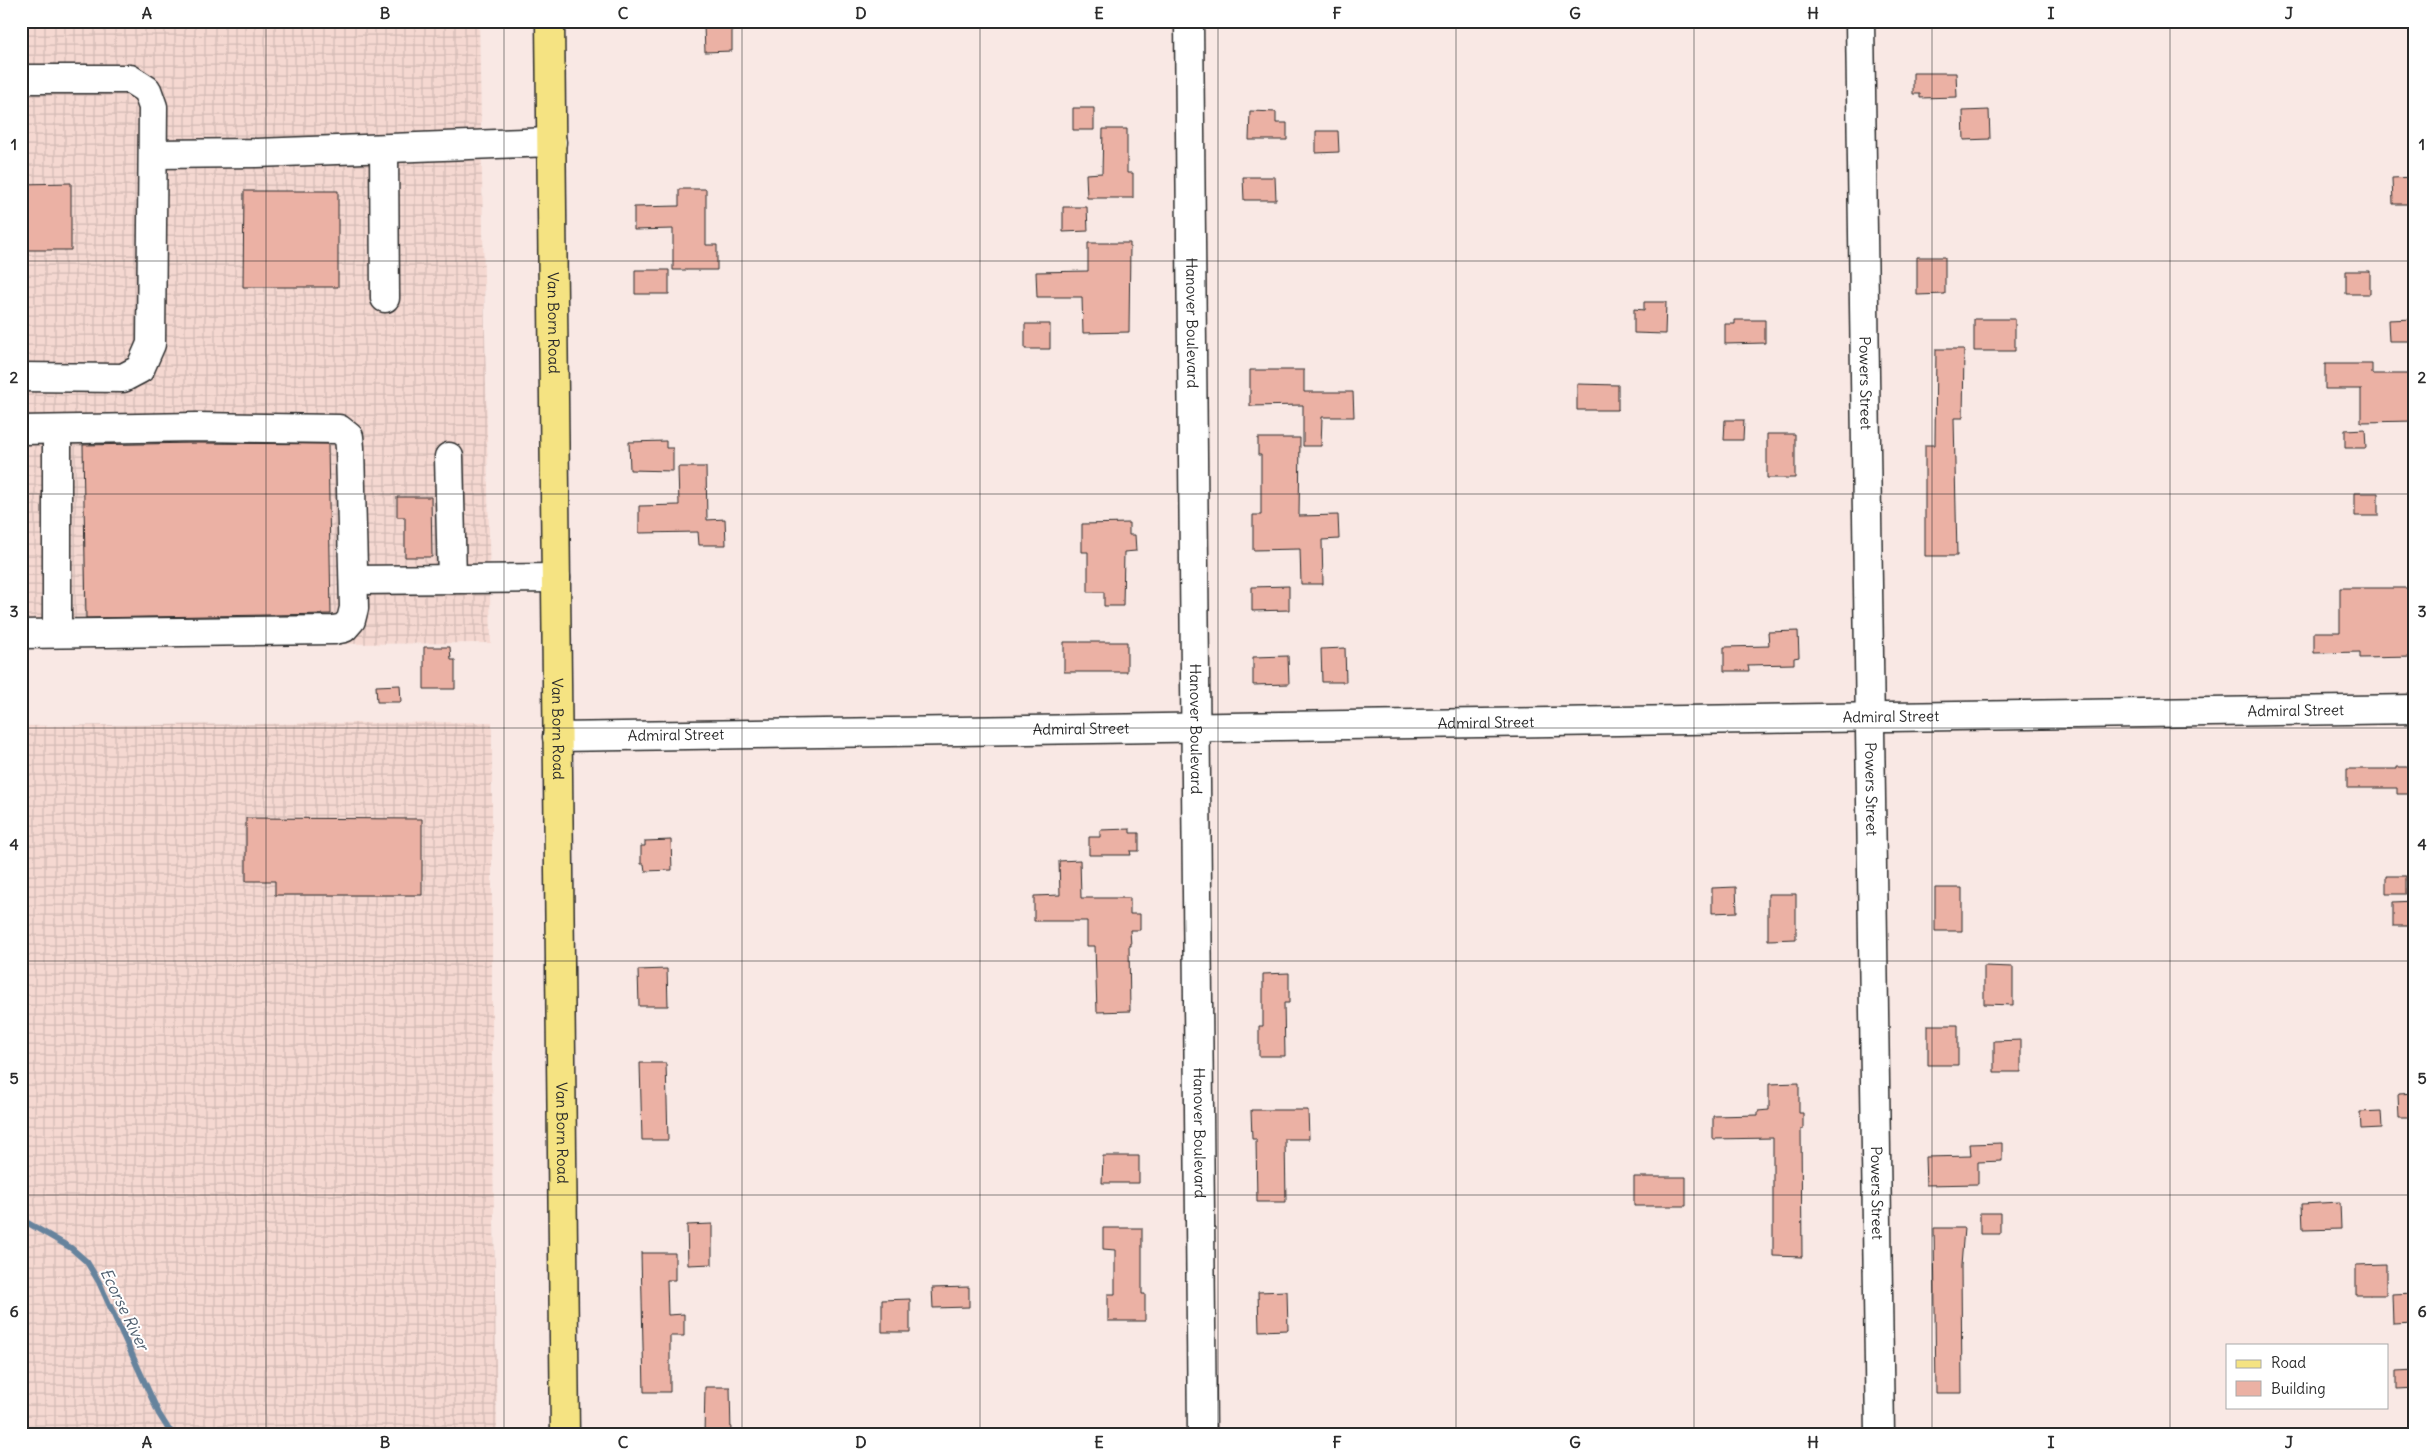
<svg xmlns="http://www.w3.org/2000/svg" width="2436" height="1456" font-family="Delius,sans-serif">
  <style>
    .industrial { fill: url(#industrial-grid) }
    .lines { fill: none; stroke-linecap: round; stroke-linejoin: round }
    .stream { stroke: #66839d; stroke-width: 6 }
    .building { fill: #ebb1a4; stroke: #2b2b2b }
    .minor-casing { stroke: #2b2b2b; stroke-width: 31 }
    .major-casing { stroke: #2b2b2b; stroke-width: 31 }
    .minor { stroke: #fff; stroke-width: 28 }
    .major { stroke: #f5e382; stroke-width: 28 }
    .grid { fill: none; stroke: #2b2b2b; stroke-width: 1; stroke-opacity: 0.55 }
    .labels { text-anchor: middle; stroke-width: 4; stroke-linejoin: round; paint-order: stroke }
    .street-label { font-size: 15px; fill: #2b2b2b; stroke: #fff }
    .water-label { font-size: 16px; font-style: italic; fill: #4e5e6e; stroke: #fff }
    .neatline { fill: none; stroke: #2b2b2b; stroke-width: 2 }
    .grid-label { font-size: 16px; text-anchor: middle; font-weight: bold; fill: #2b2b2b }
  </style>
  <defs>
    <pattern id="industrial-grid" width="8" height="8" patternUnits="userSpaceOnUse" patternTransform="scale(1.25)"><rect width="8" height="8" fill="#f5d8d1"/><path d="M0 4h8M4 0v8" fill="none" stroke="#d2bab4"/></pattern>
  </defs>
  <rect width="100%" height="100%" fill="#f9e8e4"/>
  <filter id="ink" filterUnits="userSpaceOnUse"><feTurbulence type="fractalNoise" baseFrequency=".02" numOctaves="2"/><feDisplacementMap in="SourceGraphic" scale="10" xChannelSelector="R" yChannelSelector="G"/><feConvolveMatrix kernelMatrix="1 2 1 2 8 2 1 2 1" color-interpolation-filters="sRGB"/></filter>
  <g filter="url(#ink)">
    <!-- industrial -->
    <path class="industrial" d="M21,21H479L491,643L21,646Z
      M492,722V1076L497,1435H21V726Z"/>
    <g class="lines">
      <!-- stream -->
      <path class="stream" d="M21,1219L71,1248L87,1262L99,1282L159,1414L169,1430L176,1435"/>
    </g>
    <!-- building -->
    <path class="building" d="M732,25V51L705,52L704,26Z
      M1913,73H1956L1957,97L1920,98V94H1913Z
      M1073,108H1094V130H1073Z
      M1989,110L1990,139L1964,140L1963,111Z
      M1250,111L1276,112V123H1287V140H1249Z
      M1103,129H1127V173H1133V198H1087L1086,174L1102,173Z
      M1316,131H1338L1339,152L1316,153Z
      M1243,177H1275L1276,200H1244Z
      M2415,177V204H2393L2392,178Z
      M71,183V250H21V184Z
      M679,189H706V245H717V270H673V229L634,230V207L679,206Z
      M244,191H338V287H243Z
      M1063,207H1087L1088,231L1063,232Z
      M1088,243H1130L1129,332L1083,333L1082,297H1037L1036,272L1088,271Z
      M1917,257H1945V294L1917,295Z
      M635,270H669V294H635Z
      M2346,271H2370V294H2346Z
      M1644,302H1666L1665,334L1634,333V309L1644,310Z
      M1974,319H2015V351H1974Z
      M2415,319V341H2389L2388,320Z
      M1735,320H1765V343L1725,344V324H1735Z
      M1025,324H1050V349H1025Z
      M1936,349H1964L1963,418H1954L1957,556H1925V445H1935Z
      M2325,364H2372V374H2415V421L2361,422V389H2325Z
      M1250,370H1304V392H1353L1354,417H1322L1321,446H1303V405L1250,406Z
      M1577,384L1618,385V410H1577Z
      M1725,420H1744L1743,440H1724Z
      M2365,429L2366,448H2345V430Z
      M1767,434H1795V478H1767Z
      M1258,438H1300L1299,516L1338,515L1339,539L1322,540L1323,584H1301L1300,549L1253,550V515H1261V455H1258Z
      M666,441V448H673V471L630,470L629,442Z
      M197,443L328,444L331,614L86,618L83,445Z
      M678,467H706L707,520L725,519L726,545H699L698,532L639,533V506L679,505Z
      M2355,493H2378V516H2355Z
      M397,497H431L432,557H405V517H397Z
      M1129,523V535H1135L1136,551L1124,552L1123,606H1104V592H1088V552H1082V524Z
      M1289,586V610L1252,611V587Z
      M2340,588H2415V657L2360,658V652L2314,653V632H2340Z
      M1798,631L1799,657L1794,658V664L1748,665L1749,671H1724V647L1769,646L1768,632Z
      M1064,642H1127V672H1064Z
      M424,647H450L451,660H455V689H424Z
      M1345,648L1346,682H1322L1321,649Z
      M1288,656L1289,684L1253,685V657Z
      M400,685L401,702H377L376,686Z
      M2397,767H2415V794H2397V788H2347V769H2397Z
      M246,818L422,819V895H275V881H246Z
      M1130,829V833H1139V851H1130L1131,855H1089V837H1100V830Z
      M671,840L672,870L645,871L644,864H641V846H645V841Z
      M1080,860L1081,898H1130V914H1140V930H1130L1131,946H1129L1130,1011L1097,1012L1095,946H1087V921H1034V896L1060,895L1059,861Z
      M2386,876H2406V894H2386Z
      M1736,887L1737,912L1712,913V888Z
      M1935,888H1962V931H1935Z
      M1768,894H1796V939L1768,940Z
      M2415,901V926H2393V902Z
      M1984,966L2013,967V1005L1984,1004Z
      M667,969L668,1006H639L638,970Z
      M1289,973V1003H1284L1285,1056H1259V1026H1263V974Z
      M1928,1025H1958V1065H1928Z
      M2021,1040V1072H1994V1041Z
      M640,1063H666L668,1140H642Z
      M1799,1083V1113H1803V1129H1801L1802,1257L1773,1256V1138L1713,1139V1116L1758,1115V1111L1769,1110V1084Z
      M2415,1093V1118H2399L2398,1094Z
      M1251,1110H1308L1309,1139H1285L1286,1202H1257L1256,1139H1252Z
      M2381,1111L2382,1128L2361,1129L2360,1112Z
      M2002,1143V1161L1978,1162V1184L1926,1185L1925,1157L1971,1156L1970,1144Z
      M1103,1156H1139V1183H1102Z
      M1634,1177H1686V1206H1634Z
      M2340,1202L2341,1229L2303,1230L2302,1204Z
      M1980,1213H2000V1234H1980Z
      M712,1224V1264L688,1265L687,1225Z
      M1103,1228H1142V1294H1145V1321H1108V1294H1115V1250L1103,1249Z
      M1934,1228H1964L1961,1266L1962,1393H1936Z
      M641,1253H675V1280H667L668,1315L684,1314V1336H670V1392H644Z
      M2386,1264V1295H2356V1265Z
      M969,1287V1307L933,1308L932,1288Z
      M1287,1291L1288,1330L1259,1331L1258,1292Z
      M2415,1293V1323L2393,1324L2392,1294Z
      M910,1299V1332H882V1300Z
      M2415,1370V1388L2397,1389V1371Z
      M705,1387H730L731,1435H704Z"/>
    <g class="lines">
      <defs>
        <g id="minor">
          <path id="s1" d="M1189,21L1202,1435"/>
          <path id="s2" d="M1860,21L1880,1435"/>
          <path d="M21,79H130L147,90L153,107L151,344L140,369L123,378L21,377"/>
          <path d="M384,149L385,298"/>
          <path d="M154,154L257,153L552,142"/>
          <path d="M21,430L197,427L339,429L349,437L350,448L354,608L351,620L344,628L334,630L21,634"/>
          <path d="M449,457L452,579"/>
          <path d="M354,580L556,578"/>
          <path d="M57,633V430"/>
          <path id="s3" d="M557,737L2415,709"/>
        </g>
        <g id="major">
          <path id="s4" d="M550,21L565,1435"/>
        </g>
      </defs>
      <!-- minor casing -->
      <use href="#minor" class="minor-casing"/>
      <!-- major casing -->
      <use href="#major" class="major-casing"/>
      <!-- minor -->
      <use href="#minor" class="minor"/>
      <!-- major -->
      <use href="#major" class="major"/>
    </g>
  </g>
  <!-- grid -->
  <path class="grid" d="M266,21V1435M504,21V1435M742,21V1435M980,21V1435M1218,21V1435M1456,21V1435M1694,21V1435M1932,21V1435M2170,21V1435M21,261H2415M21,494H2415M21,728H2415M21,961H2415M21,1195H2415"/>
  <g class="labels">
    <!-- street labels -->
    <g class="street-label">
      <text dy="5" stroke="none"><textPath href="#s4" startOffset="302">Van Born Road</textPath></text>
      <text dy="5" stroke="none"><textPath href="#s1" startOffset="302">Hanover Boulevard</textPath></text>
      <text dy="5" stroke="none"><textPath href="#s2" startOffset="362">Powers Street</textPath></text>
      <text dy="5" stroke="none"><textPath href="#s3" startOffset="1739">Admiral Street</textPath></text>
      <text dy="5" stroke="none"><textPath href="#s3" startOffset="1334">Admiral Street</textPath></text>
      <text dy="5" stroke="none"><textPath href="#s3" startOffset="929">Admiral Street</textPath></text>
      <text dy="5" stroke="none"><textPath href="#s4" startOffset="708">Van Born Road</textPath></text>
      <text dy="5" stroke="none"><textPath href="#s1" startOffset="708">Hanover Boulevard</textPath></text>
      <text dy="5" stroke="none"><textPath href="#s3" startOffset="524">Admiral Street</textPath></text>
      <text dy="5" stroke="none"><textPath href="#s3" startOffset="119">Admiral Street</textPath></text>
      <text dy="5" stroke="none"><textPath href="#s2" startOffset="768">Powers Street</textPath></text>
      <text dy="5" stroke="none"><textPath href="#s4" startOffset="1112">Van Born Road</textPath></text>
      <text dy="5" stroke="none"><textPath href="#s1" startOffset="1112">Hanover Boulevard</textPath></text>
      <text dy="5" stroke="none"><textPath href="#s2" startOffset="1172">Powers Street</textPath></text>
    </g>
    <!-- water labels -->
    <g class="water-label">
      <text transform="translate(125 1309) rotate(64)" y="6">Ecorse River</text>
    </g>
  </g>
  <!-- margin -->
  <rect width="2436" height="1456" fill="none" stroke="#fff" stroke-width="55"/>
  <!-- legend -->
  <rect x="2226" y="1344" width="162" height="65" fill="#ffffff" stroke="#aaaaaa"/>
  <rect x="2236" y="1360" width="25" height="8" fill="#f5e382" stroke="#aaaaaa"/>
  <text x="2271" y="1368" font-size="15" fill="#2b2b2b">Road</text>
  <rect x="2236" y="1381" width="25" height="15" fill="#ebb1a4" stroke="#aaaaaa"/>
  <text x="2271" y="1394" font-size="15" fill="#2b2b2b">Building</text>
  <rect x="28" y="28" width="2380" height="1400" class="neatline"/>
  <g class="grid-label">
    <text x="147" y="19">A</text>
    <text x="385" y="19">B</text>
    <text x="623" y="19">C</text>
    <text x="861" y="19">D</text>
    <text x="1099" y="19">E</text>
    <text x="1337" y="19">F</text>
    <text x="1575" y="19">G</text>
    <text x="1813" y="19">H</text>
    <text x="2051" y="19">I</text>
    <text x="2289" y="19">J</text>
    <text x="14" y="150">1</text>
    <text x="2422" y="150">1</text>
    <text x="14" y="383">2</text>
    <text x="2422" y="383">2</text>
    <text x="14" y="617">3</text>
    <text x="2422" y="617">3</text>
    <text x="14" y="850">4</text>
    <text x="2422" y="850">4</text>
    <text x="14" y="1084">5</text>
    <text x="2422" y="1084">5</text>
    <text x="14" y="1317">6</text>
    <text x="2422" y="1317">6</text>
    <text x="147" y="1448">A</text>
    <text x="385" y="1448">B</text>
    <text x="623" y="1448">C</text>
    <text x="861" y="1448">D</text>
    <text x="1099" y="1448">E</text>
    <text x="1337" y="1448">F</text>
    <text x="1575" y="1448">G</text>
    <text x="1813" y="1448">H</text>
    <text x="2051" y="1448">I</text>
    <text x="2289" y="1448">J</text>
  </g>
</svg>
